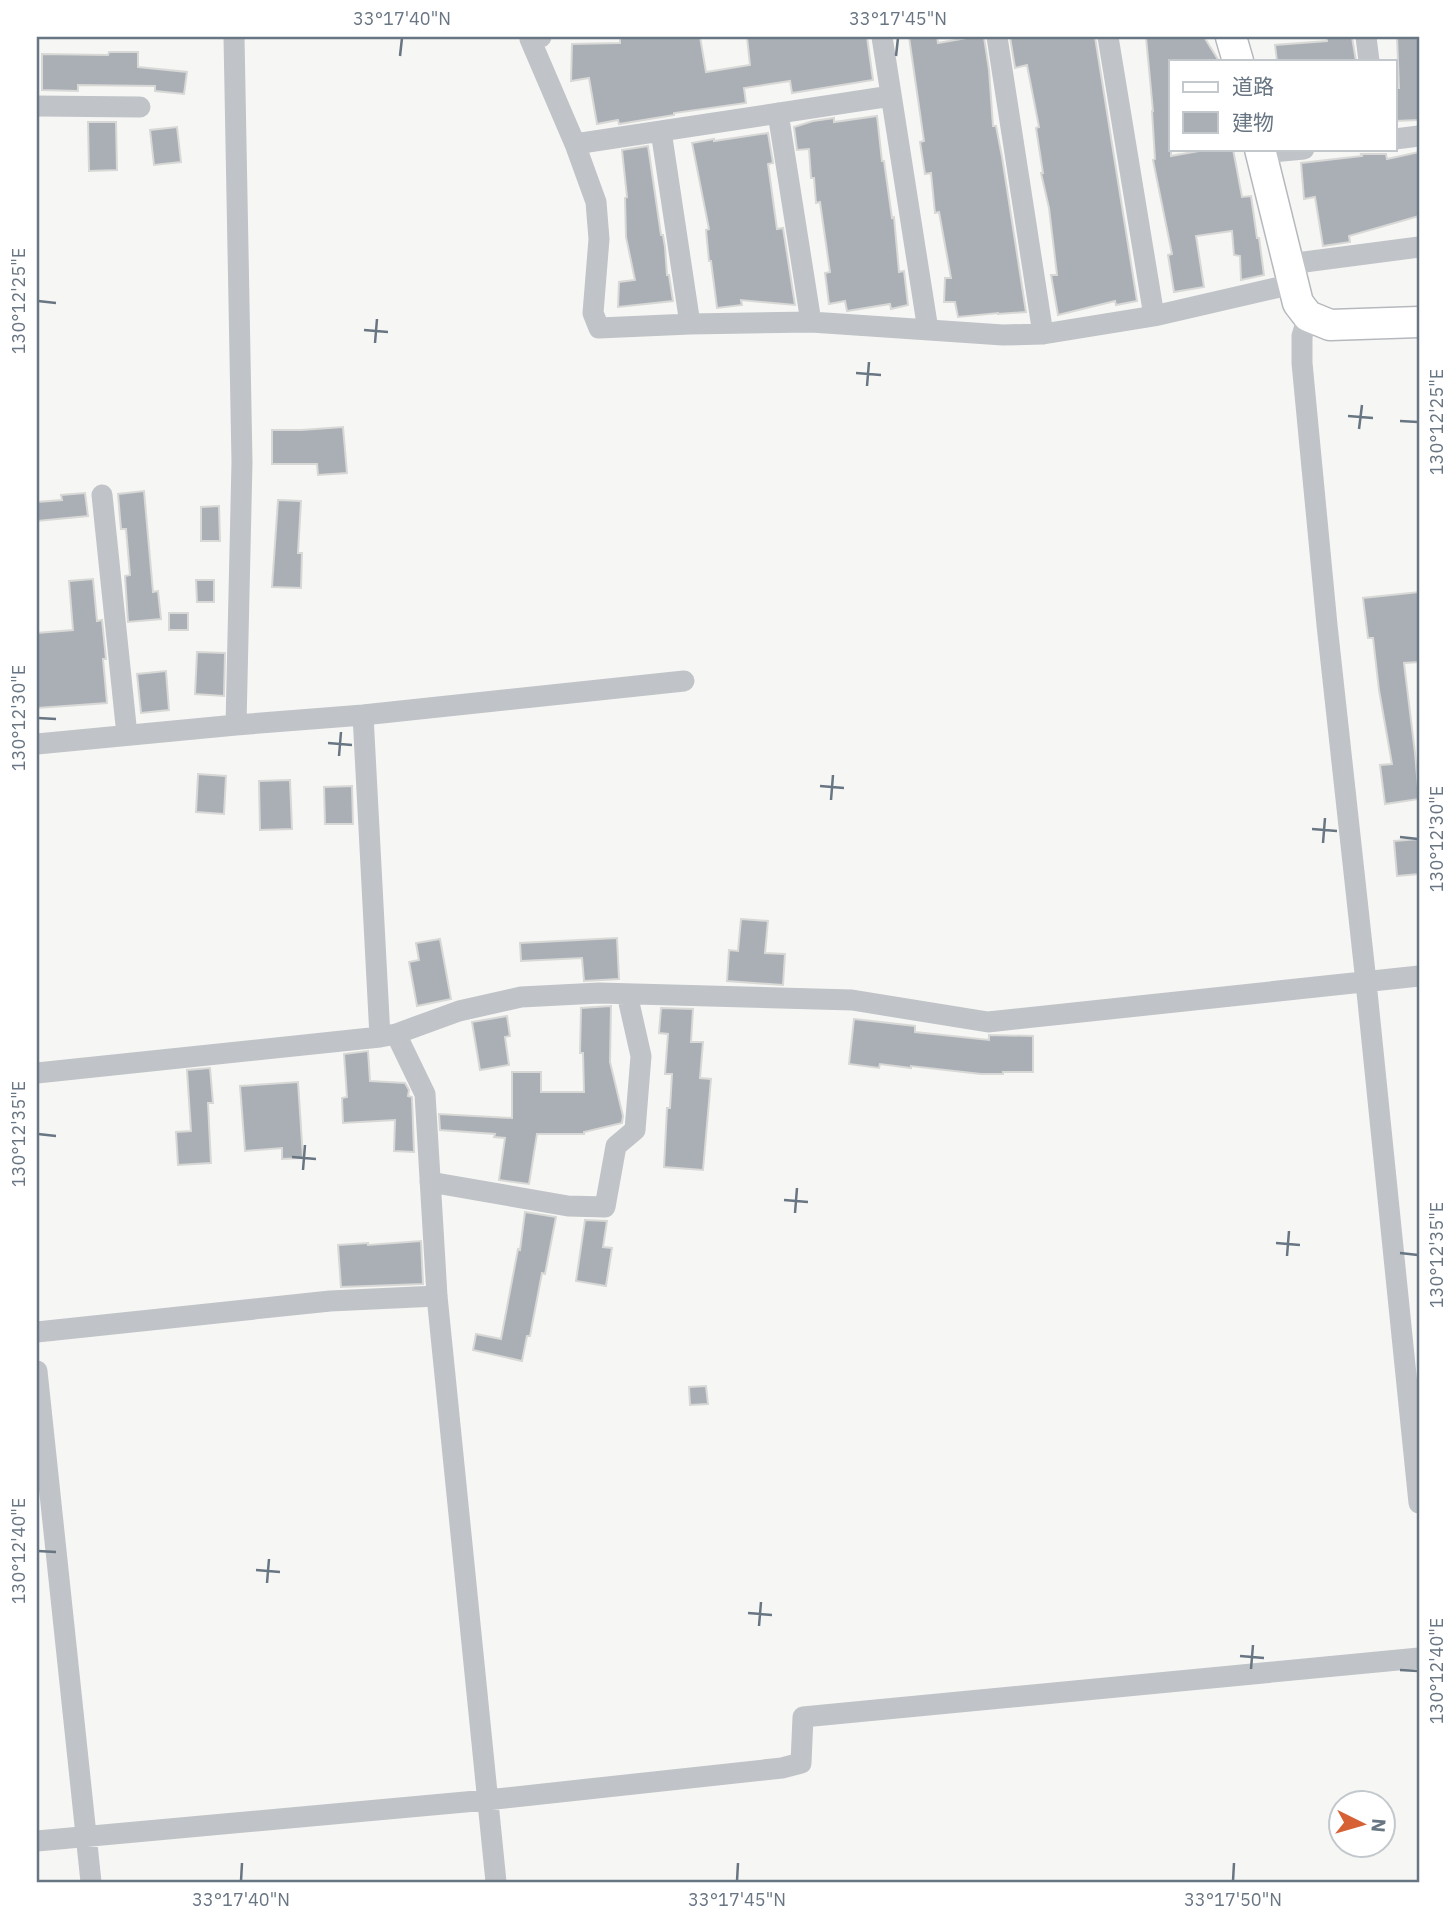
<svg xmlns="http://www.w3.org/2000/svg" width="1456" height="1919" font-family="'IBM Plex Sans','Noto Sans JP',sans-serif">
  <style>
    .building { fill: #a9afb5; stroke: #d8d8d6; stroke-width: 2 }
    .lines { fill: none; stroke-linecap: round; stroke-linejoin: round }
    .secondary-casing { stroke: #b5b9bd; stroke-width: 33 }
    .street { stroke: #c0c3c7; stroke-width: 21 }
    .secondary { stroke: #fff; stroke-width: 30 }
    .ticks { fill: none; stroke: #687582; stroke-width: 2.5 }
    .neatline { fill: none; stroke: #687582; stroke-width: 2.5 }
    .ticks-label { font-size: 18px; text-anchor: middle; fill: #687582 }
  </style>
  <rect width="100%" height="100%" fill="#f6f7f4"/>
  <!-- building -->
  <path class="building" d="M620,37H700L706,72L750,65L747,37H867L873,80L792,93L790,81L744,88L746,103L674,113V115L619,124L618,120L597,124L589,78L571,81L572,44L620,43Z
    M909,37H937L938,43L972,37H984L989,70L993,126H996L1002,157L1026,312L998,314V313L958,317L955,302H944L945,278H951L939,212L935,213L931,173L925,174L920,142L924,141Z
    M1010,37H1095L1137,301L1116,305L1115,301L1058,315L1051,275H1057L1049,208L1041,173H1043L1036,128L1039,127L1027,65L1015,68Z
    M1146,37H1204L1219,61H1171V156L1210,149H1233L1242,197L1251,196L1257,238H1259L1264,275L1241,280L1240,256L1234,255L1232,231L1196,236L1204,287L1174,292L1168,255L1172,254L1153,160L1155,159L1152,111H1153Z
    M1327,37H1352L1356,61H1277L1275,45L1327,41Z
    M1397,37H1419V120L1395,121V88H1399Z
    M109,52H138V67L187,72L184,94L155,91V86L78,85V91L42,90V54L108,55Z
    M877,116L882,161H884L892,218L894,217L899,272L904,271L908,305L891,309L890,304L847,311L845,301L829,304L825,273L830,272L820,202L816,203L814,178H811L809,149L797,150L794,127L813,121L834,118V122Z
    M88,122H116L117,170L89,171Z
    M177,127L181,162L154,165L150,130Z
    M768,133L773,163L768,164L777,229L783,228L795,305L741,300L742,305L717,308L711,261H709L706,230L709,229L692,143L714,139V141Z
    M648,146L661,235H663L665,247L667,275H669L673,301L618,307L619,282L635,280L626,237L625,198L627,197L622,150Z
    M1419,152V216L1349,236L1350,242L1323,246L1315,197L1304,199L1301,163L1362,156L1361,154H1386L1387,159Z
    M343,427L347,473L318,475L317,464H272V430H301Z
    M144,491L153,592L158,591L161,619L128,622L125,576L130,575L126,529H121L118,494Z
    M85,493L88,516L37,521V502L62,500L61,495Z
    M278,500L301,501L298,553H302L301,588L272,587Z
    M219,506L220,541H201V507Z
    M93,579L97,621L102,620L106,659H103L107,703L37,708V633L73,630L69,581Z
    M196,580H214V602H197Z
    M1419,592V662L1404,663L1415,753L1419,799L1385,804L1380,765L1392,764L1379,690L1373,638H1368L1363,598Z
    M169,613H188V630H169Z
    M197,652L225,653L224,696L195,694Z
    M166,671L169,710L141,713L137,674Z
    M198,774L226,776L224,814L196,812Z
    M290,780L292,829L260,830L259,781Z
    M352,786L353,824H325L324,787Z
    M1419,839V874L1397,876L1394,841Z
    M741,919L768,921L765,953L785,954L783,985L727,981L729,950L738,951Z
    M617,938L619,979L584,981L582,958L521,961L520,943Z
    M440,939L451,999L417,1006L409,962L419,960L416,943Z
    M611,1006L610,1062L623,1116L622,1123L584,1132V1134H537L529,1184L499,1180L505,1138L494,1137L495,1134L440,1130L439,1114L512,1118V1072H541V1092H584L583,1053H580L581,1008Z
    M661,1008L693,1009L691,1042H703L700,1078L711,1079L703,1170L664,1167L667,1108H670L672,1074H665L668,1034L659,1033Z
    M507,1016L510,1036L505,1037L509,1065L480,1070L472,1022Z
    M854,1019L915,1026V1032L989,1040V1035L1033,1036V1072H1003V1074H981L911,1066V1068L880,1064L879,1068L849,1064Z
    M368,1051L370,1081L405,1083L409,1090L408,1096L412,1097L414,1152L394,1151L395,1120L343,1123L342,1098L347,1097L344,1054Z
    M210,1068L213,1103H208L211,1163L178,1165L176,1132L191,1131L187,1070Z
    M298,1082L303,1158L282,1159V1148L245,1151L240,1086Z
    M525,1212L556,1217L545,1274L542,1273L530,1336H527L522,1361L473,1350L476,1334L501,1339L518,1249L520,1250Z
    M585,1220L607,1221L603,1247L612,1248L606,1286L576,1281Z
    M421,1241L423,1284L341,1287L338,1245L368,1243V1245Z
    M706,1386L708,1404L690,1405L689,1387Z"/>
  <g class="lines">
    <defs>
      <path id="secondary" d="M1231,37L1238,61
        M1260,149L1298,303L1308,316L1330,325L1419,322"/>
    </defs>
    <!-- secondary casing -->
    <use href="#secondary" class="secondary-casing"/>
    <!-- street -->
    <path class="street" d="M234,37L242,462L236,725
      M541,37L530,39L575,144L596,202L599,239L593,313L599,328L690,324L811,322L1003,335L1043,334L1154,316L1293,284
      M882,37L928,330
      M997,37L1043,334
      M1108,37L1154,316
      M1366,37L1369,61
      M37,106L140,107
      M778,113L811,322
      M661,131L690,324
      M1395,139L1419,136
      M575,144L891,96
      M1261,153L1304,149
      M1289,264L1419,247
      M1308,316L1302,336V363L1327,625L1366,982L1419,1503
      M102,495L127,735
      M363,715L380,1037
      M37,744L236,725L363,715L684,681
      M396,1034L425,1094L437,1296L496,1882
      M37,1073L380,1037L396,1034L459,1011L521,997L599,993L852,1000L988,1022L1419,976
      M430,1182L568,1206L605,1207L616,1146L635,1130L641,1056L627,994
      M37,1332L330,1301L437,1296
      M37,1371L91,1882
      M37,1841L487,1800L782,1768L801,1763L803,1717L1419,1658"/>
    <!-- secondary -->
    <use href="#secondary" class="secondary"/>
  </g>
  <!-- ticks -->
  <path class="ticks" d="M400,56L402,38M896,56L898,38M38,301L56,303M364,330L388,332M375,343L377,319M856,373L881,375M867,386L869,362M1348,416L1373,418M1400,421L1418,422M1359,429L1362,405M38,718L56,719M328,743L352,745M339,756L341,732M820,786L844,788M831,800L833,775M1312,829L1337,831M1400,837L1418,839M1323,843L1325,818M38,1134L56,1136M292,1157L316,1159M303,1170L305,1145M784,1200L808,1202M795,1213L797,1188M1276,1243L1300,1245M1400,1253L1418,1255M1287,1256L1289,1231M38,1551L56,1552M256,1570L280,1572M267,1583L269,1559M748,1613L772,1615M759,1626L761,1602M1240,1656L1264,1658M1251,1669L1253,1645M1400,1670L1418,1671M241,1881L242,1863M737,1881L738,1863M1233,1881L1234,1863"/>
  <!-- border -->
  <rect width="1456" height="1919" fill="none" stroke="#ffffff" stroke-width="77"/>
  <!-- legend -->
  <rect x="1169" y="60" width="228" height="91" fill="#ffffff" stroke="#c3c8cd" stroke-width="2"/>
  <rect x="1183" y="82" width="35" height="10" fill="#ffffff" stroke="#c3c8cd" stroke-width="2"/>
  <text x="1232" y="94" font-size="21" fill="#687582">道路</text>
  <rect x="1183" y="112" width="35" height="21" fill="#a9afb5" stroke="#c3c8cd" stroke-width="2"/>
  <text x="1232" y="130" font-size="21" fill="#687582">建物</text>
  <!-- north arrow -->
  <g transform="translate(1362 1824) rotate(95)"><circle r="33" fill="#ffffff" stroke="#c3c8cd" stroke-width="2"/>
  <path d="M0-5L12 26L0 18L-12 26Z" fill="#d66134"/>
  <text y="-10" font-size="19" font-weight="bold" text-anchor="middle" fill="#687582">N</text>
  </g>
  <rect x="38" y="38" width="1380" height="1843" class="neatline"/>
  <g class="ticks-label">
    <text x="402" y="25">33°17'40"N</text>
    <text x="898" y="25">33°17'45"N</text>
    <text transform="translate(19 301) rotate(-90)" y="6">130°12'25"E</text>
    <text transform="translate(1437 422) rotate(-90)" y="6">130°12'25"E</text>
    <text transform="translate(19 718) rotate(-90)" y="6">130°12'30"E</text>
    <text transform="translate(1437 839) rotate(-90)" y="6">130°12'30"E</text>
    <text transform="translate(19 1134) rotate(-90)" y="6">130°12'35"E</text>
    <text transform="translate(1437 1255) rotate(-90)" y="6">130°12'35"E</text>
    <text transform="translate(19 1551) rotate(-90)" y="6">130°12'40"E</text>
    <text transform="translate(1437 1671) rotate(-90)" y="6">130°12'40"E</text>
    <text x="241" y="1906">33°17'40"N</text>
    <text x="737" y="1906">33°17'45"N</text>
    <text x="1233" y="1906">33°17'50"N</text>
  </g>
</svg>
